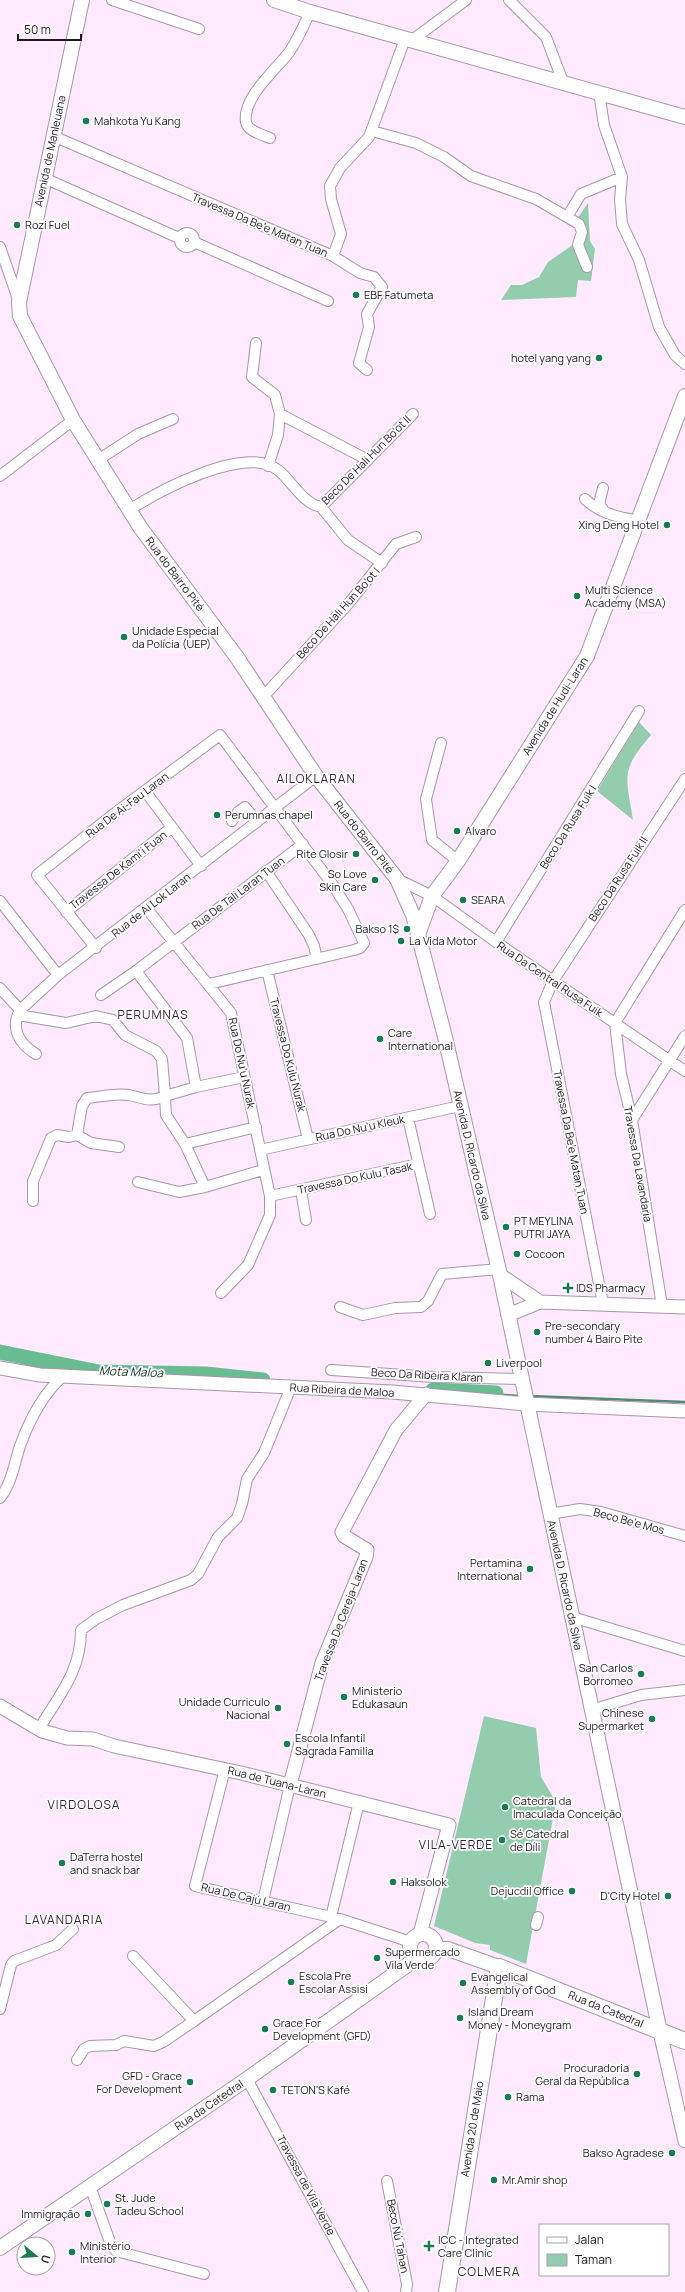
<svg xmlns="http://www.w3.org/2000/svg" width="685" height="2292" font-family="Manrope,sans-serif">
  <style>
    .green { fill: #94cdae }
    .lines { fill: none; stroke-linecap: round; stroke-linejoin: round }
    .stream { stroke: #538b70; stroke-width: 2.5 }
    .river { stroke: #69bc92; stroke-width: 15 }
    .minor-casing { stroke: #a895a8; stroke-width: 12 }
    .tertiary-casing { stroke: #a895a8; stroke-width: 15 }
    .secondary-casing { stroke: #a895a8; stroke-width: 16 }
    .primary-casing { stroke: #a895a8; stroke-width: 18 }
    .minor { stroke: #fff; stroke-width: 10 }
    .tertiary { stroke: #fff; stroke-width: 13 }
    .secondary { stroke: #fff; stroke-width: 14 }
    .primary { stroke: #fff; stroke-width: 16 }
    .poi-dot { fill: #197b52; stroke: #fff; stroke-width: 1.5 }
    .labels { text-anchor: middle; stroke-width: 3.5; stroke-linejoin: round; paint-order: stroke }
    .poi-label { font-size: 11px; fill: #1f181f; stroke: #fff; text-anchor: start }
    .street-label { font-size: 11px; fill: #1f181f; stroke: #fff }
    .neighbourhood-label { font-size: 12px; letter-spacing: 1px; fill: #332434; stroke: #fff }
    .water-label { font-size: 12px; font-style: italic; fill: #0f3423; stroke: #fff }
  </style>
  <rect width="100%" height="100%" fill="#ffeaff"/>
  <!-- green -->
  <path class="green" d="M588,203L590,241L595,249L591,281L578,280L576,297L501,300L511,285H522L539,277L548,262L581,239L575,222Z
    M639,722L651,735C620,771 626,775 633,820L597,791Z
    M484,1716L536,1728L541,1777L556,1802L526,1964L490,1950V1945L475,1943L434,1926Z"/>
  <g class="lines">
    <!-- stream -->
    <path class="stream" d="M0,1356L50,1370
      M486,1394L521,1396
      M530,1396L685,1402"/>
    <!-- river -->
    <path class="river" d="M0,1352L99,1372L206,1374L263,1380
      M433,1390L496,1393"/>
    <defs>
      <path id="minor" d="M112,0L199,29
        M509,0L546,37L563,82
        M411,41L466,0
        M599,92L604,125L622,177L620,199L622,224L639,260L659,327L675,355L685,364
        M372,131L416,143L444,157L471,176L536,199L579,224L582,232L578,245L587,267
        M53,136L333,256L341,234L331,199L330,186L340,168L369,137L405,39
        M270,138C263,135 247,131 246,122C242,97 278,68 290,51C298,39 304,25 310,12
        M44,178L179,238
        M567,217L581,194L622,177
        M180 240a7 7 0 1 1 14 0a7 7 0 1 1-14 0Z
        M194,242L328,301
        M0,247L19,302
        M333,256L360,273L374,277L382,287L367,314L369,327L359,363L367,370
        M256,343L252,377L275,395L280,414L278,435L268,466
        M280,414L368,460
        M98,460L138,434L173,419
        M0,476L73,420
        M603,488L599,504L604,511
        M585,499C598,512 619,518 637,520
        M321,507L348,540L382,563
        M129,510C159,491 245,444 278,470C292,481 302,503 321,507L413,414
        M263,697L349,603L396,544L416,537
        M441,743L426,799L432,840L458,861
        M145,791L201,866
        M232,821L238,812L245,807L257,822
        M266,871L309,935L314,946L317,959
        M397,879L432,896L496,942L685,1071
        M0,901L58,975
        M147,909L231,1013L270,1196V1215L248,1265L221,1293
        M66,912L171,828
        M496,942L639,711
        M96,948L37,875L115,813L220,735L333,885L348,909L364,943L360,948L354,950L209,984
        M267,970L308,1139
        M0,988L20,1010L58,975L316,776
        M101,995L136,971
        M36,1054C19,1044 10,1028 20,1010L24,1016L66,1023L96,1016L113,1020L125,1035L156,1051L162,1059L165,1096C150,1103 143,1098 129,1095C115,1093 101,1097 87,1098L82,1106L77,1135L91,1143L119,1147
        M244,1077L196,1087L187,1038L136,971L303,844
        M196,1087L165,1096L166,1115L185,1144L205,1187L263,1170
        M408,1118L430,1214
        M632,1120L685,1036
        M185,1144L256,1127
        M260,1150L460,1106
        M138,1182L179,1192L205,1187
        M301,1190L306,1220
        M270,1196L418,1164
        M33,1201V1181L51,1138L57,1135L69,1137L77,1135
        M603,1304L544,1002L553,981L685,779
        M662,1306L632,1120L621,1074L615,1023L685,910
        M340,1307L363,1315L395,1308L421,1307L428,1301L442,1274L499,1269
        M331,1370L434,1377L522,1379
        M0,1498C12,1483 14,1464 20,1446C29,1421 43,1394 63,1376
        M549,1514L580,1509L601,1512L685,1536
        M572,1617L685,1651
        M591,1710L641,1695L685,1690
        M39,1729C59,1695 81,1672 81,1630L96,1619L123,1605L191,1580L198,1574L218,1537L237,1518L242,1504L247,1479L264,1453L291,1387
        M225,1769L195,1886L340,1919L411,1942
        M263,1901L290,1785
        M331,1917L359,1802
        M536,1925L538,1917
        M0,2009L11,1965L14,1961L56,1945L73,1929
        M194,2021L340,1919
        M77,2060L84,2049L90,2046L116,2045L124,2041L154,2046L163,2042L194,2021L133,1956
        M247,2079L363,2292
        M387,2181L407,2284L406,2292
        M90,2186L111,2245L116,2251L204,2274"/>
      <path id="tertiary" d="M500,1275L540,1302L685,1307
        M508,1315L540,1302
        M0,1368L40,1375L392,1392L526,1404L685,1411
        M0,1706L42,1731L67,1738L93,1739L114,1746L241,1773L449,1825L420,1934
        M290,1785L322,1663L366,1557L367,1550L344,1536L342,1532L396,1430L426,1394
        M660,2032L685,2141"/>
      <path id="secondary" d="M82,0L19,302L20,316L73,420L140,527L236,656L316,776L397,879L413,915L444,1033L500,1275L660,2032
        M274,0L310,12L685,117
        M419,932L432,896L458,861L587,656L685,396
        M410 1947a13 13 0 1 1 26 0a13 13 0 1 1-26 0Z
        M436,1949H448L499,1967
        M0,2248L247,2079L417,1958"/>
      <path id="primary" d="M447,2292L499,1967L685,2041"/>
    </defs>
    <!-- minor casing -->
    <use href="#minor" class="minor-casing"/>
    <!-- tertiary casing -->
    <use href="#tertiary" class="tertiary-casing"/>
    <!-- secondary casing -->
    <use href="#secondary" class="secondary-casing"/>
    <!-- primary casing -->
    <use href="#primary" class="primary-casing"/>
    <!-- minor -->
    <use href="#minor" class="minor"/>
    <!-- tertiary -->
    <use href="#tertiary" class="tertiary"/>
    <!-- secondary -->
    <use href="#secondary" class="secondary"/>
    <!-- primary -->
    <use href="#primary" class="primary"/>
  </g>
  <!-- markers -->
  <g class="poi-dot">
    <circle cx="86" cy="121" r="4"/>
    <circle cx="17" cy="225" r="4"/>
    <circle cx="356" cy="295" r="4"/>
    <circle cx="599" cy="358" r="4"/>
    <circle cx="667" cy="525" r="4"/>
    <circle cx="577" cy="596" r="4"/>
    <circle cx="124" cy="637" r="4"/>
    <circle cx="217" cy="815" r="4"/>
    <circle cx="457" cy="831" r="4"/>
    <circle cx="356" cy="854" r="4"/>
    <circle cx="375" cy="880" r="4"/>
    <circle cx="463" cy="900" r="4"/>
    <circle cx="407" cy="929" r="4"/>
    <circle cx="401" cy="941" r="4"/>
    <circle cx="380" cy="1039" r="4"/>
    <circle cx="506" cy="1227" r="4"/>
    <circle cx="517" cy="1254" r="4"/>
    <path d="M566 1282h4v4h4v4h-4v4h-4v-4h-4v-4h4z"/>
    <circle cx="537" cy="1332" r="4"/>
    <circle cx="488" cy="1363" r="4"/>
    <circle cx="530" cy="1569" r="4"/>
    <circle cx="641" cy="1674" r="4"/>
    <circle cx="344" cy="1697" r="4"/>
    <circle cx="278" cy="1708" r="4"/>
    <circle cx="652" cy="1719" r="4"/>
    <circle cx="287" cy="1744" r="4"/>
    <circle cx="505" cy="1807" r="4"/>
    <circle cx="502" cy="1840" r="4"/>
    <circle cx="62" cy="1863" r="4"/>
    <circle cx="393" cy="1882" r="4"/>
    <circle cx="572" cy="1891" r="4"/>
    <circle cx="668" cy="1896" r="4"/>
    <circle cx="377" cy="1958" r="4"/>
    <circle cx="291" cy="1982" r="4"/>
    <circle cx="463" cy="1983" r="4"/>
    <circle cx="460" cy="2018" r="4"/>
    <circle cx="265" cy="2029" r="4"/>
    <circle cx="637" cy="2074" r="4"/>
    <circle cx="190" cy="2082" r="4"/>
    <circle cx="273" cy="2090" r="4"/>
    <circle cx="508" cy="2097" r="4"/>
    <circle cx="672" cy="2153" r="4"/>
    <circle cx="494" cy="2180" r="4"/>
    <circle cx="107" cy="2204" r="4"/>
    <circle cx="88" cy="2214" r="4"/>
    <path d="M427 2240h4v4h4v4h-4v4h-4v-4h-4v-4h4z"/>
    <circle cx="72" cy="2252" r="4"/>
  </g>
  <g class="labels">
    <!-- poi labels -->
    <g class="poi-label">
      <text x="94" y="125">Mahkota Yu Kang</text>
      <text x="25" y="229">Rozi Fuel</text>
      <text x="364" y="299">EBF Fatumeta</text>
      <text x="591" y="362" text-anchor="end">hotel yang yang</text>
      <text x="659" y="529" text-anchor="end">Xing Deng Hotel</text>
      <text x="585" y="594">Multi Science<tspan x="585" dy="13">Academy (MSA)</tspan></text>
      <text x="132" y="635">Unidade Especial<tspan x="132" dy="13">da Polícia (UEP)</tspan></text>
      <text x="225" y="819">Perumnas chapel</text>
      <text x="465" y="835">Alvaro</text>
      <text x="348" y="858" text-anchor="end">Rite Glosir</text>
      <text x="367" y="878" text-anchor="end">So Love<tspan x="367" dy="13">Skin Care</tspan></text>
      <text x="471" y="904">SEARA</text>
      <text x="399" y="933" text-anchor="end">Bakso 1$</text>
      <text x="409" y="945">La Vida Motor</text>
      <text x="388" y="1037">Care<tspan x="388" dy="13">International</tspan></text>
      <text x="514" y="1225">PT MEYLINA<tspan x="514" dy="13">PUTRI JAYA</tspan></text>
      <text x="525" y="1258">Cocoon</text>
      <text x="576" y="1292">IDS Pharmacy</text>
      <text x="545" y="1330">Pre-secondary<tspan x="545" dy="13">number 4 Bairo Pite</tspan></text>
      <text x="496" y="1367">Liverpool</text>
      <text x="522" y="1567" text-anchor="end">Pertamina<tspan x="522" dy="13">International</tspan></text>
      <text x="633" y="1672" text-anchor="end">San Carlos<tspan x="633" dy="13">Borromeo</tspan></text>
      <text x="352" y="1695">Ministerio<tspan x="352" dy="13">Edukasaun</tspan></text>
      <text x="270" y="1706" text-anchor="end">Unidade Curriculo<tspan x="270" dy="13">Nacional</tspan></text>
      <text x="644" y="1717" text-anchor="end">Chinese<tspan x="644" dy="13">Supermarket</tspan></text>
      <text x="295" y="1742">Escola Infantil<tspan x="295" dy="13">Sagrada Familia</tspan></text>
      <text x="513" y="1805">Catedral da<tspan x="513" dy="13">Imaculada Conceição</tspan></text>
      <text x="510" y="1838">Sé Catedral<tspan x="510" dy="13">de Díli</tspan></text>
      <text x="70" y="1861">DaTerra hostel<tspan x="70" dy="13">and snack bar</tspan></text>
      <text x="401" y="1886">Haksolok</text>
      <text x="564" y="1895" text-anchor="end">Dejucdil Office</text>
      <text x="660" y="1900" text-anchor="end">D'City Hotel</text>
      <text x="385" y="1956">Supermercado<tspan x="385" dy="13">Vila Verde</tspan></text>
      <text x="299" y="1980">Escola Pre<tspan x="299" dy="13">Escolar Assisi</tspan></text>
      <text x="471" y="1981">Evangelical<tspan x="471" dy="13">Assembly of God</tspan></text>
      <text x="468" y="2016">Island Dream<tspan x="468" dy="13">Money - Moneygram</tspan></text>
      <text x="273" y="2027">Grace For<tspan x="273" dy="13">Development (GFD)</tspan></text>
      <text x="629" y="2072" text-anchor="end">Procuradoria<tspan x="629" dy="13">Geral da República</tspan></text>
      <text x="182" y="2080" text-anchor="end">GFD - Grace<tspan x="182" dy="13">For Development</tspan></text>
      <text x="281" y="2094">TETON'S Kafé</text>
      <text x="516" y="2101">Rama</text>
      <text x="664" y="2157" text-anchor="end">Bakso Agradese</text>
      <text x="502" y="2184">Mr.Amir shop</text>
      <text x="115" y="2202">St. Jude<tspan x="115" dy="13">Tadeu School</tspan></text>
      <text x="80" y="2218" text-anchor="end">Immigração</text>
      <text x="438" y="2244">ICC - Integrated<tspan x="438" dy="13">Care Clinic</tspan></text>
      <text x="80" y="2250">Ministério<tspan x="80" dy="13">Interior</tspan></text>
    </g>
    <!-- street labels -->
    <g class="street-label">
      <text transform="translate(50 151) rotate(-78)" y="4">Avenida de Manleuana</text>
      <text transform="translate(260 225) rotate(23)" y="4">Travessa Da Be’e Matan Tuan</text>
      <text transform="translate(366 460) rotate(-45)" y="4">Beco De Hali Hun Bo’ot II</text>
      <text transform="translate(175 574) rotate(53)" y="4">Rua do Bairro Pité</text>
      <text transform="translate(338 613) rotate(-48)" y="4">Beco De Hali Hun Bo’ot I</text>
      <text transform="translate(555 706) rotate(-58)" y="4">Avenida de Hudi-Laran</text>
      <text transform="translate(127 805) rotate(-37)" y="4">Rua De Ai-Fau Laran</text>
      <text transform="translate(568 827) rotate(-58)" y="4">Beco Da Rusa Fuik I</text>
      <text transform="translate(364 837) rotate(52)" y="4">Rua do Bairro Pité</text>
      <text transform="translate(118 870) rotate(-38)" y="4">Travessa De Kami’i Fuan</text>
      <text transform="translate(618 879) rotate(-57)" y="4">Beco Da Rusa Fuik II</text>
      <text transform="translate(238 893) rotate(-37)" y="4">Rua De Tali Laran Tuan</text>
      <text transform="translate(151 905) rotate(-38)" y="4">Rua de Ai Lok Laran</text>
      <text transform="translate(550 979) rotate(34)" y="4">Rua Da Central Rusa Fuik</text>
      <text transform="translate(288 1055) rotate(76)" y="4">Travessa Do Kulu Nurak</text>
      <text transform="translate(242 1063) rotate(78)" y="4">Rua Do Nu’u Nurak</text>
      <text transform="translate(360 1128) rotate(-12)" y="4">Rua Do Nu’u Kleuk</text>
      <text transform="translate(571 1142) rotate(79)" y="4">Travessa Da Be’e Matan Tuan</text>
      <text transform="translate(472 1155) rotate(77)" y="4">Avenida D. Ricardo da Silva</text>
      <text transform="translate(638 1164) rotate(80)" y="4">Travessa Da Lavandaria</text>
      <text transform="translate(355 1178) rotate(-12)" y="4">Travessa Do Kulu Tasak</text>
      <text transform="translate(427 1375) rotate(3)" y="4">Beco Da Ribeira Klaran</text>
      <text transform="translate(342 1390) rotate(3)" y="4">Rua Ribeira de Maloa</text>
      <text transform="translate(629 1521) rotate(15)" y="4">Beco Be'e Mos</text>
      <text transform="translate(565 1585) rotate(78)" y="4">Avenida D. Ricardo da Silva</text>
      <text transform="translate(341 1620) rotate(-69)" y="4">Travessa De Cereja-Laran</text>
      <text transform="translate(277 1782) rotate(14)" y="4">Rua de Tuana-Laran</text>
      <text transform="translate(246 1897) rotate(13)" y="4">Rua De Cajú Laran</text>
      <text transform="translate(606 2009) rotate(22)" y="4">Rua da Catedral</text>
      <text transform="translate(209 2105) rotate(-34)" y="4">Rua da Catedral</text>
      <text transform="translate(472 2129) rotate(-81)" y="4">Avenida 20 de Maio</text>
      <text transform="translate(306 2185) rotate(62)" y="4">Travessa de Vila Verde</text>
      <text transform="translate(398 2236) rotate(79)" y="4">Beco Nú Tahan</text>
    </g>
    <!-- neighbourhood labels -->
    <g class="neighbourhood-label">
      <text x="316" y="783">AILOKLARAN</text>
      <text x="153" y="1019">PERUMNAS</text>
      <text x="84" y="1809">VIRDOLOSA</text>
      <text x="456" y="1849">VILA-VERDE</text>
      <text x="64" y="1924">LAVANDARIA</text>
      <text x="489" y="2276">COLMERA</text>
    </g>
    <!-- water labels -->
    <g class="water-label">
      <text transform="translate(131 1372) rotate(2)" y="4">Mota Maloa</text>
    </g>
  </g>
  <!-- legend -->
  <rect x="539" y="2224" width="130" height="52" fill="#ffffff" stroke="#a5a3a5"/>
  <rect x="547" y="2237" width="20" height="6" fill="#ffffff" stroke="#a5a3a5"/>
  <text x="575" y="2244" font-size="12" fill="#1f181f">Jalan</text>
  <rect x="547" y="2254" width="20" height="12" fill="#94cdae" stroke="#a5a3a5"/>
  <text x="575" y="2264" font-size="12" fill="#1f181f">Taman</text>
  <!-- north arrow -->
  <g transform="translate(36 2256) rotate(108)"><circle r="19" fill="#ffffff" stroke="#a5a3a5"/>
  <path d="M0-3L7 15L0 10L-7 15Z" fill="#197b52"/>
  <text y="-6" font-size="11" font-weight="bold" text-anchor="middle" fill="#1f181f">U</text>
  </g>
  <!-- scale -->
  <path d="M18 34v6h63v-6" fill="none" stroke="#1f181f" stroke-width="2"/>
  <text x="24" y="34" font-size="12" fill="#1f181f" stroke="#ffffff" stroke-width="3" paint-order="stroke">50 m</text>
</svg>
